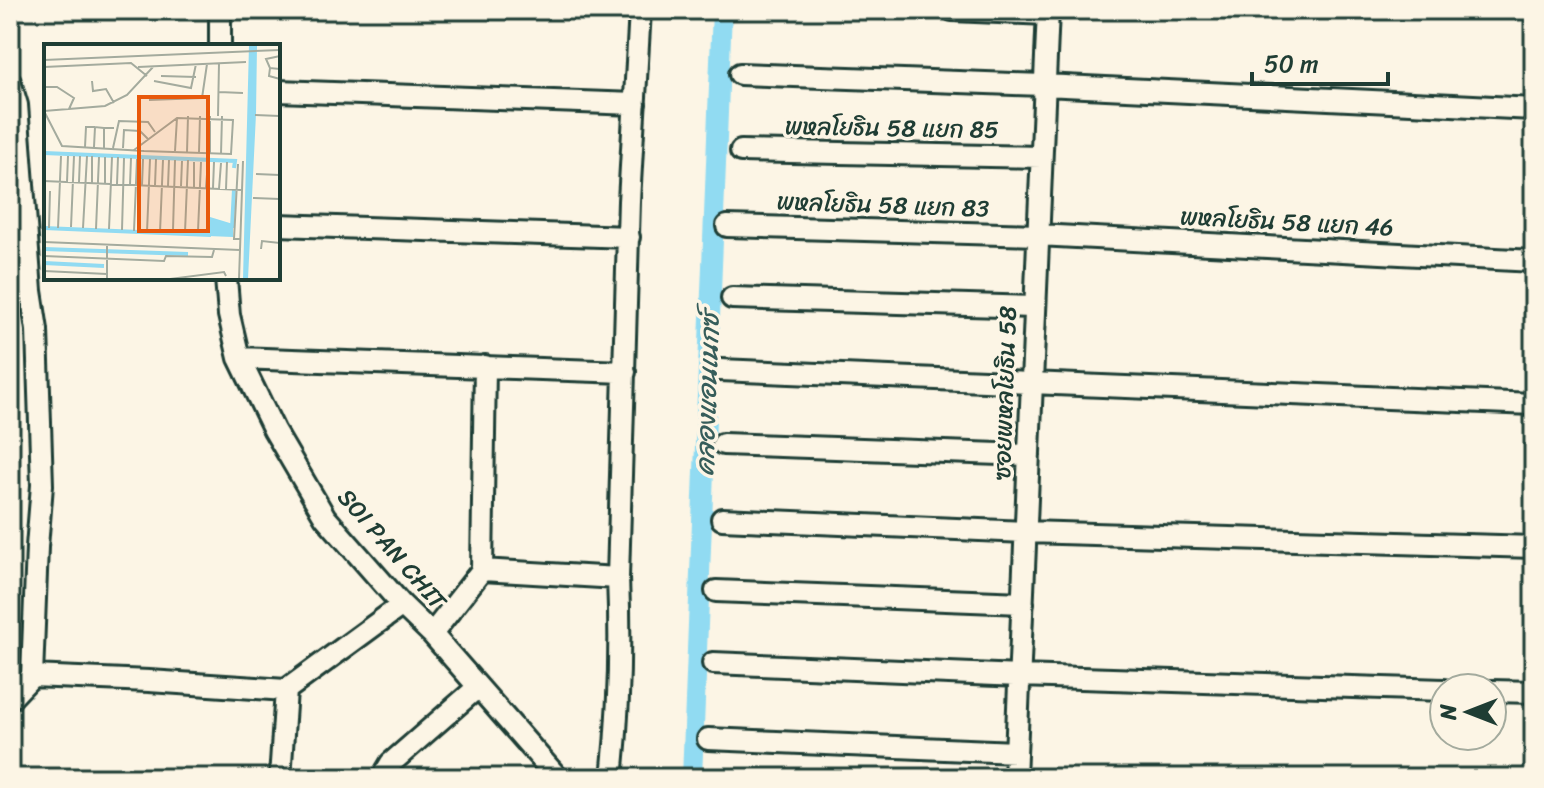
<svg xmlns="http://www.w3.org/2000/svg" width="1544" height="788" font-family="Sriracha,'Playpen Sans Thai',sans-serif">
  <style>
    .lines { fill: none; stroke-linecap: round; stroke-linejoin: round }
    .canal { stroke: #91dbf2; stroke-width: 20 }
    .minor-casing { stroke: #1f3d34; stroke-width: 26 }
    .minor { stroke: #fcf5e5; stroke-width: 20 }
    .labels { text-anchor: middle; stroke-width: 7; stroke-linejoin: round; paint-order: stroke }
    .street-label { font-size: 24px; fill: #1f3d34; stroke: #fcf5e5 }
    .water-label { font-size: 26px; font-style: italic; fill: #365d5a; stroke: #fcf5e5 }
    .inset-river { fill: none; stroke: #91dbf2; stroke-width: 4 }
    .inset-road { fill: none; stroke: #a4ab9e; stroke-width: 2 }
    .view { fill: #e8590c; fill-opacity: 0.15; stroke: #e8590c; stroke-width: 4 }
    .inset-edge { fill: none; stroke: #1f3d34; stroke-width: 4 }
  </style>
  <rect width="100%" height="100%" fill="#fcf5e5"/>
  <filter id="ink" filterUnits="userSpaceOnUse"><feTurbulence type="fractalNoise" baseFrequency=".0125" numOctaves="2"/><feDisplacementMap in="SourceGraphic" scale="16" xChannelSelector="R" yChannelSelector="G"/><feConvolveMatrix kernelMatrix="1 2 1 2 8 2 1 2 1" color-interpolation-filters="sRGB"/></filter>
  <g filter="url(#ink)">
    <g class="lines">
      <!-- canal -->
      <path class="canal" d="M692,778L722,10"/>
      <defs>
        <path id="minor" d="M220,10V46
          M952,10L1047,14
          M740,74L1044,85L1534,109
          M10,82L17,105L31,291L37,330L42,485L37,547L32,676
          M278,91L635,104
          M741,151L1041,157
          M278,225L629,237
          M727,226L1038,235L1534,261
          M226,278L229,315L239,358L274,430L325,517L402,605L432,634L558,778
          M732,298L1035,307
          M239,358L625,372
          M720,370L1533,404
          M723,444L1029,455
          M722,519L1026,532L1534,547
          M482,570L485,366
          M716,591L1023,603
          M432,634L482,570L618,578
          M713,663L1020,676L1444,690
          M32,676L149,681L286,690
          M1492,691L1534,692
          M10,699L32,676
          M708,739L1016,752
          M280,778L286,690L402,605
          M382,778L391,763L478,687
          M612,778C619,711 621,645 618,578L629,201L640,10
          M1015,778L1048,10"/>
      </defs>
      <!-- minor casing -->
      <use href="#minor" class="minor-casing"/>
      <!-- minor -->
      <use href="#minor" class="minor"/>
    </g>
  </g>
  <g class="labels">
    <!-- street labels -->
    <g class="street-label">
      <text transform="translate(892 128) rotate(1)" y="8">พหลโยธิน 58 แยก 85</text>
      <text transform="translate(883 205) rotate(2)" y="8">พหลโยธิน 58 แยก 83</text>
      <text transform="translate(1287 222) rotate(3)" y="8">พหลโยธิน 58 แยก 46</text>
      <text transform="translate(1005 393) rotate(-88)" y="8">ซอยพหลโยธิน 58</text>
      <text transform="translate(392 549) rotate(49)" y="8">SOI PAN CHIT</text>
    </g>
    <!-- water labels -->
    <g class="water-label">
      <text transform="translate(707 394) rotate(-88)" y="9">คลองแอนเนกซ์</text>
    </g>
  </g>
  <!-- overview -->
  <g transform="translate(44 44)">
    <rect width="236" height="236" fill="#fcf5e5"/>
    <path d="M205,1H213L212,70L204,235H199ZM166,173L189,180V193L164,192Z" fill="#91dbf2"/>
    <path class="inset-river" d="M0,109L191,117L190,124M0,184L167,191M188,184L190,145M0,205L144,210M0,219L60,222"/>
    <path class="inset-road" d="M0,16L236,6M0,23L87,19L103,32M94,23L202,18M226,24L222,15L236,12M236,25L226,24L225,32L236,35M117,32L152,33M48,37L49,47L62,45L70,59M110,37L147,44L152,20M0,43H13L30,54L25,65M175,48L199,49M105,56L158,54L163,20M0,67L18,102L100,107L187,110L189,76L133,74L90,106M0,67L61,62L83,51L109,23M211,71L236,72M174,72L175,19M41,103L42,83H51M50,103L51,83L60,84M60,104V84H70M69,104L75,77L104,78L111,88M79,104L80,86L96,87L104,95M131,107L133,74M143,108L144,72M155,108L156,72M166,109V72M177,110L178,72M194,120L190,195H196M212,130L236,131M0,137L198,146M23,138L24,112M35,138L36,112M48,139V112M61,140V113M73,140L74,113M86,141L87,114M98,141L99,115M111,141L112,115M124,142L125,116M137,142L138,117M150,143V118M162,144L164,117M169,144L170,118M175,145L177,119M182,145L183,118M209,154L236,155M27,183L30,112M5,184L6,147M14,184L17,112M39,184L43,112M52,185L55,113M65,185L68,113M78,186L80,114M129,186L131,116M90,187L93,115M154,187L157,118M103,188L106,115M116,188L119,116M141,188L144,116M0,198L196,206M217,205L218,197L236,199M0,212L120,217L122,212L168,213L170,206M0,227L63,230M63,235V202M126,235L180,228L182,232M195,235L199,117"/>
    <path class="view" d="M95,53H164V187H95Z"/>
    <rect width="236" height="236" class="inset-edge"/>
  </g>
  <!-- margin -->
  <rect width="1544" height="788" fill="none" stroke="#fcf5e5" stroke-width="40"/>
  <rect x="20" y="20" width="1504" height="748" fill="none" stroke="#1f3d34" stroke-width="3" filter="url(#ink)"/>
  <!-- north arrow -->
  <g transform="translate(1468 712) rotate(270)"><circle r="38" fill="#fcf5e5" stroke="#a4ab9e" stroke-width="2"/>
  <path d="M0-6L14 30L0 20L-14 30Z" fill="#1f3d34"/>
  <text y="-12" font-size="22" font-weight="bold" text-anchor="middle" fill="#1f3d34">N</text>
  </g>
  <!-- scale -->
  <path d="M1252 72v12h136v-12" fill="none" stroke="#1f3d34" stroke-width="4"/>
  <text x="1264" y="72" font-size="24" fill="#1f3d34" stroke="#fcf5e5" stroke-width="6" paint-order="stroke">50 m</text>
</svg>
